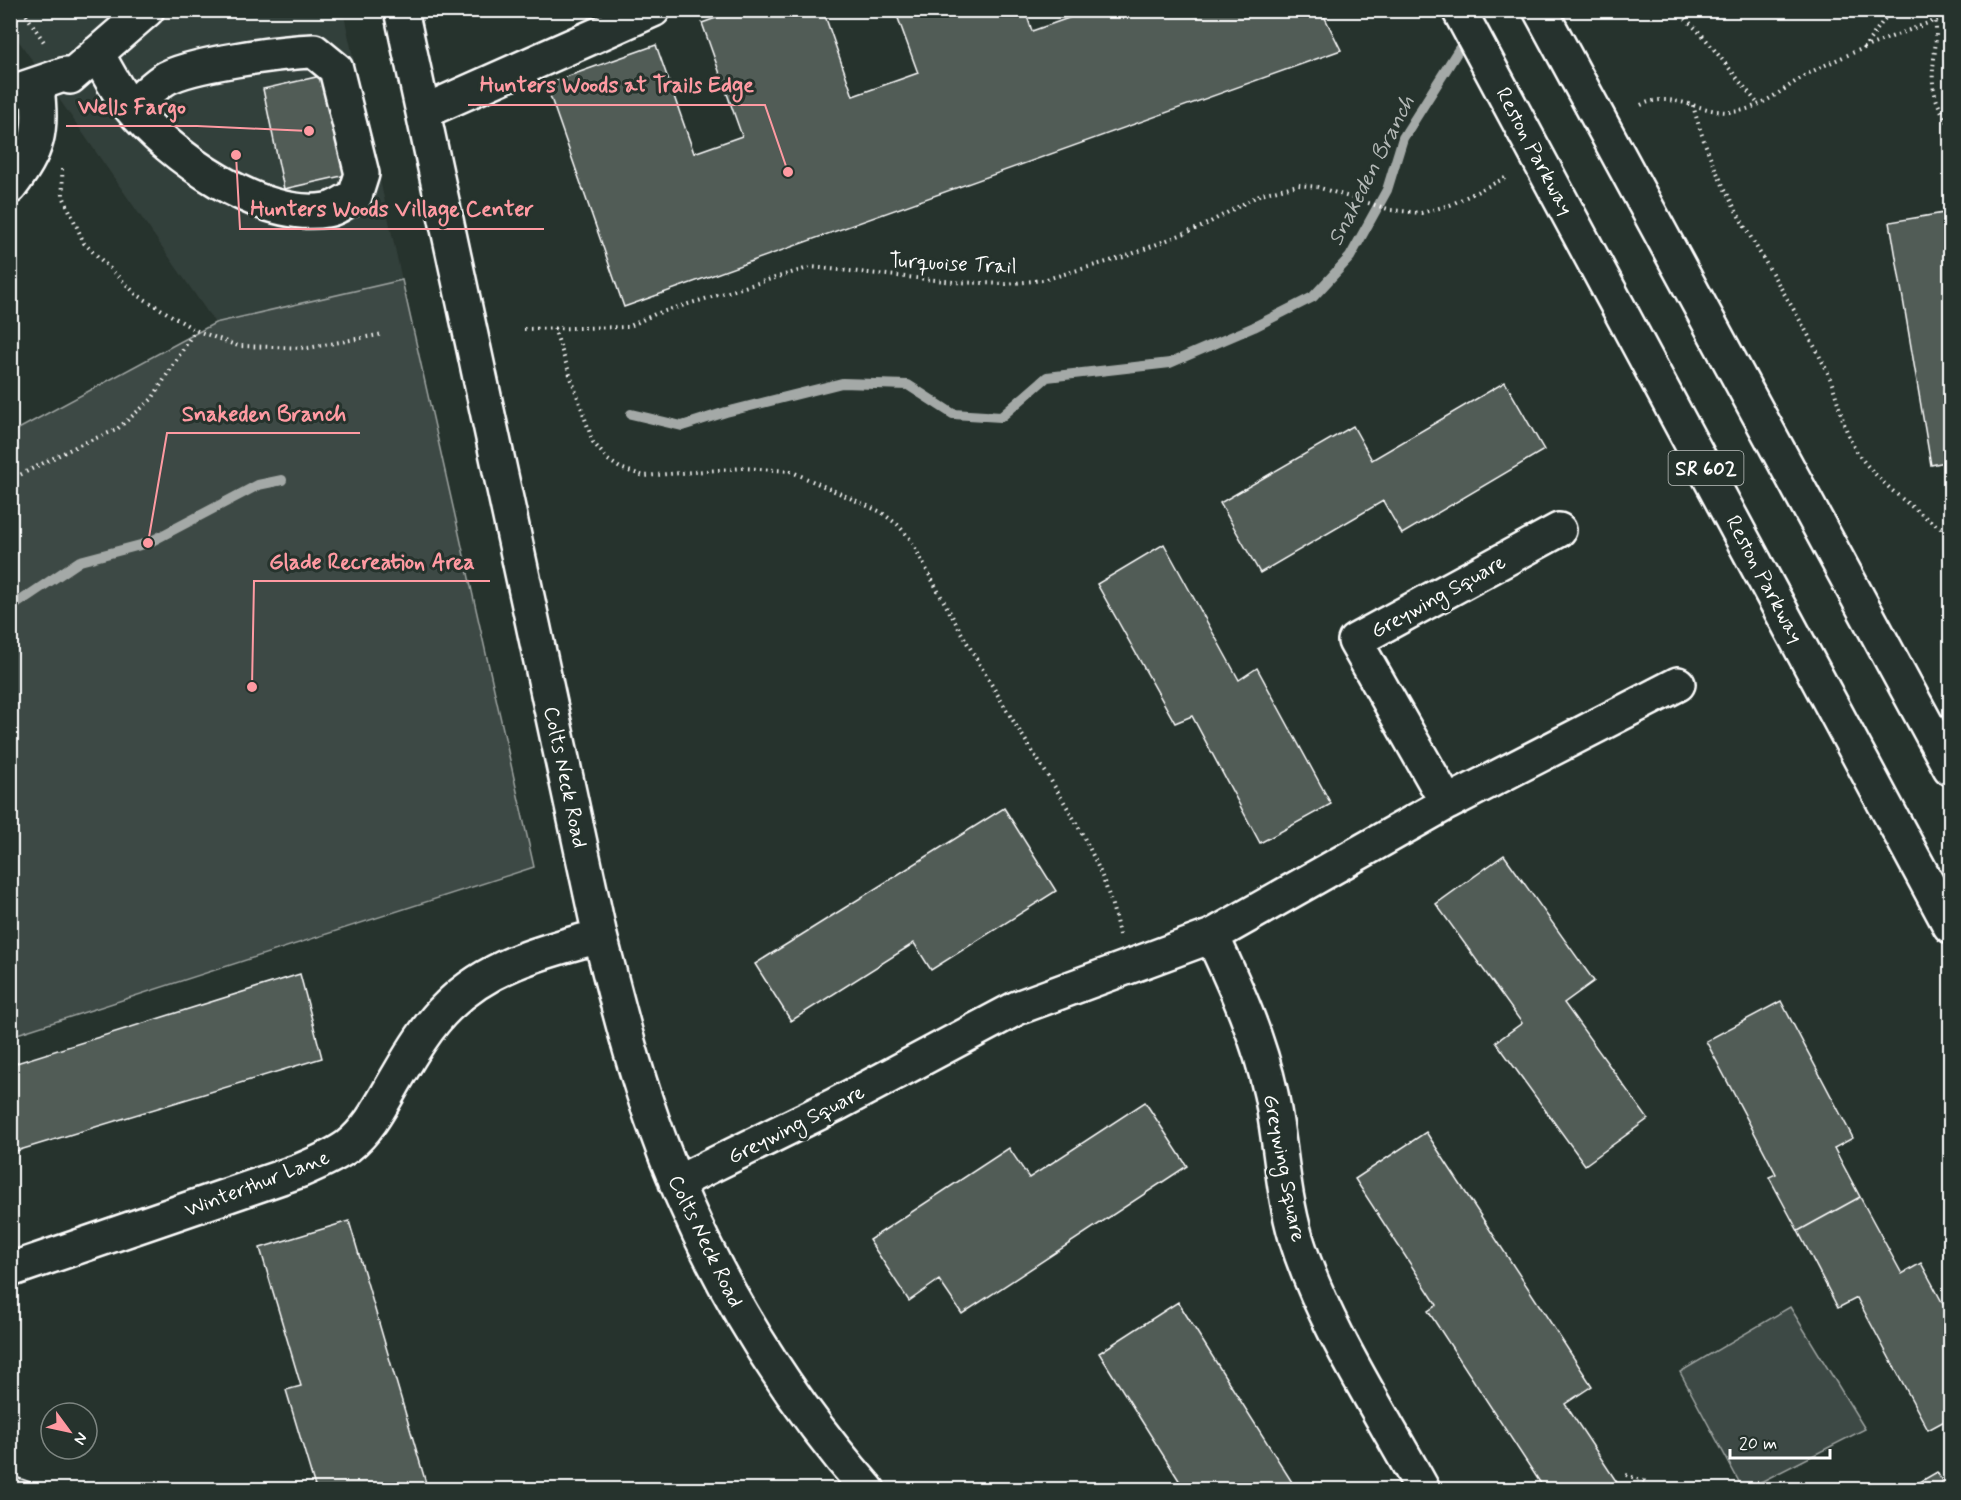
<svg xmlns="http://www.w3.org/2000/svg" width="1961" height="1500" font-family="Mynerve,sans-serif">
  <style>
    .built { fill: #333f3a }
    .green { fill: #3e4944; stroke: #9ea4a2; stroke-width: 1.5 }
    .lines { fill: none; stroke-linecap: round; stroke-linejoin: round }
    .stream { stroke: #a4a9a7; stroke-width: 10 }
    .building { fill: #515c57; stroke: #fff; stroke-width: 1.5 }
    .minor-casing { stroke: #fff; stroke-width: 38 }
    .major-casing { stroke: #fff; stroke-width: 38 }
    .path { stroke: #fff; stroke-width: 4; stroke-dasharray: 1.5 4.5; stroke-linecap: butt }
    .minor { stroke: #26332d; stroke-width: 33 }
    .major { stroke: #26332d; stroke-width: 33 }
    .labels { text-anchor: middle; stroke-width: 6; stroke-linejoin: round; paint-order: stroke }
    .shield { fill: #26332d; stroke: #bec2c0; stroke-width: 1.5 }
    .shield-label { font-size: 20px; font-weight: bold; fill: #fff }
    .street-label { font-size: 21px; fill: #fff; stroke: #26332d }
    .water-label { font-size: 22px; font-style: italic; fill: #b3b8b6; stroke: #26332d }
    .leader { fill: none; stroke: #ff9aa2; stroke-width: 2 }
    .callout-dot { fill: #ff9aa2; stroke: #26332d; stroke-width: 2 }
    .callout-label { font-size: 22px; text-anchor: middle; font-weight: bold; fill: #ff9aa2; stroke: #26332d; stroke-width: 6; stroke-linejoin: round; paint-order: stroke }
  </style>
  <rect width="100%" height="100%" fill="#26332d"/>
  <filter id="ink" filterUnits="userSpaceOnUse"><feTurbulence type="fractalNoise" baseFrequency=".0167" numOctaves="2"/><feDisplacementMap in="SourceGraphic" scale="12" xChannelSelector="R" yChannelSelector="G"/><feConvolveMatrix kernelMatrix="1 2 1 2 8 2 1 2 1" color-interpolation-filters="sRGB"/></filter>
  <g filter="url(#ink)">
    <!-- built -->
    <path class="built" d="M10,11H343L402,280L215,323L11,30Z"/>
    <!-- green -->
    <path class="green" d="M402,280L534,867L11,1036V433L215,323Z
      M1790,1307L1865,1429L1747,1489H1743L1680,1372Z"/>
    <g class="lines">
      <!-- stream -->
      <path class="stream" d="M631,414L682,426L726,412L842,383L908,385L953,414L1001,417L1047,377L1170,363L1254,327L1313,297L1350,257L1387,190L1403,138L1459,49
        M10,608L80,561L148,543L258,485L282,480"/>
    </g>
    <!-- building -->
    <path class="building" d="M738,10H823L853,96L918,73L895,10H1025L1032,31L1091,10H1321L1341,50L624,307L546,84L656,45L694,153L742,136L702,23Z
      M334,73L355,173L284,189L263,89Z
      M1950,212V461L1931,465L1890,222Z
      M1505,382L1544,450L1402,534L1383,501L1260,573L1220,503L1353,426L1372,460Z
      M1164,544L1239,680L1257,668L1331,804L1260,843L1192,716L1175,723L1097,584Z
      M1004,808L1056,891L931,970L914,943L791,1021L755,964Z
      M1504,855L1594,981L1564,1003L1648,1119L1585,1165L1496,1042L1522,1023L1436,904Z
      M300,974L322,1058L10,1153V1065Z
      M1781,1001L1853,1138L1834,1148L1860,1197L1798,1231L1769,1177L1776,1174L1706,1041Z
      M1145,1102L1187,1166L962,1314L939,1280L909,1301L869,1240L1009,1148L1029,1178Z
      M1426,1132L1592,1386L1565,1404L1622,1490H1545L1428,1311L1437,1305L1355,1179Z
      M1860,1197L1902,1274L1921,1263L1950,1317V1418L1928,1430L1857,1298L1838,1308L1798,1231Z
      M349,1221L428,1490H316L286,1390L301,1386L260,1248Z
      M1178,1302L1297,1490H1185L1099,1353Z
      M1937,1472L1947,1490H1906Z
      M10,1475L53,1490H10Z"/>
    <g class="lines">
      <defs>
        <path id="minor" d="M401,10L600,936C616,998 631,1059 652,1119C699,1254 773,1382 868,1490
          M97,53C107,72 117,91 130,107C170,156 261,221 326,210C335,209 346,201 355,196L362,174L336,69L314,51C283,52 187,64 163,80C151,88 141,99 131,108
          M10,93L66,74L70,77L147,10
          M423,112L653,10
          M10,187C39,148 42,134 37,86
          M1447,803L1355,641L1559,530
          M1212,936C1236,988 1259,1038 1271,1094C1281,1142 1282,1191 1296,1238C1322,1323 1380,1411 1423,1490
          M676,1183L835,1105L1017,1008L1212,936L1447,803L1678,684
          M10,1270L299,1171C315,1164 333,1157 348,1146C371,1128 383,1101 398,1076C412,1052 428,1025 448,1006C490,964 545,951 600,936"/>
        <path id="major" d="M1459,10L1950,926
          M1540,10L1950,768"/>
      </defs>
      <!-- minor casing -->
      <use href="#minor" class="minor-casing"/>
      <!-- major casing -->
      <use href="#major" class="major-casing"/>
      <!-- path -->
      <path class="path" d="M23,10L46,45
        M1677,10L1704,37L1758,104
        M1934,10C1943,60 1917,78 1950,125
        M1863,49L1891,10
        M1641,105C1676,88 1708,120 1743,110C1771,103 1793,80 1819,68C1861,48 1906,31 1950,15
        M1693,105C1717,201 1783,281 1826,369C1840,398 1841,431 1861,458C1886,489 1918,512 1950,535
        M62,169L63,196L84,243L136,294L195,330L238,346L308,348L383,334
        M554,328L593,442L608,460L620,468L644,476L743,468L790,471L881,512L898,525L911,540C944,604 980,666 1017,727C1058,793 1105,857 1119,935
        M524,329L628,327L655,314L811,267L954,282L1006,284L1043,280L1124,257L1203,226L1261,194L1298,185L1317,187L1391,210L1421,213L1450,205L1505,178
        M10,480L79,445L116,430L152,399L195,330
        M1626,1475L1644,1481L1649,1490"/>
      <!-- minor -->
      <use href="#minor" class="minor"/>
      <!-- major -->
      <use href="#major" class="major"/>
    </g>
  </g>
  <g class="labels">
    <!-- shield labels -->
    <rect class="shield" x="1668.5" y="451" width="75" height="34" rx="4.5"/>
    <g class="shield-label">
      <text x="1706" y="475">SR 602</text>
    </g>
    <!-- street labels -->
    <g class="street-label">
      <text transform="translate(1535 151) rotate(62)" y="7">Reston Parkway</text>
      <text transform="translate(953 263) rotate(3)" y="7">Turquoise Trail</text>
      <text transform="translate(1765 579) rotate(62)" y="7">Reston Parkway</text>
      <text transform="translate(1438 596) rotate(-29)" y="7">Greywing Square</text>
      <text transform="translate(566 777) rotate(78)" y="7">Colts Neck Road</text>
      <text transform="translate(796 1124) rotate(-27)" y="7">Greywing Square</text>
      <text transform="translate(1285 1168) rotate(79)" y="7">Greywing Square</text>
      <text transform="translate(257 1183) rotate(-21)" y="7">Winterthur Lane</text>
      <text transform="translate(706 1241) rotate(64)" y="7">Colts Neck Road</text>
    </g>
    <!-- water labels -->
    <g class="water-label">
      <text transform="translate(1370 170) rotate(-63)" y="8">Snakeden Branch</text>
    </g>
  </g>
  <!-- callouts -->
  <path class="leader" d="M788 172L765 105H468M309 131L197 126H66M236 155L240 229H544M148 543L167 433H360M252 687L254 581H490"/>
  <g class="callout-dot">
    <circle cx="788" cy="172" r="6"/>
    <circle cx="309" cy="131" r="6"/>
    <circle cx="236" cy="155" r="6"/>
    <circle cx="148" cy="543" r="6"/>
    <circle cx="252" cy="687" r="6"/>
  </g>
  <g class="callout-label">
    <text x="617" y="92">Hunters Woods at Trails Edge</text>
    <text x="132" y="114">Wells Fargo</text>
    <text x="392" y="216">Hunters Woods Village Center</text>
    <text x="264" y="421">Snakeden Branch</text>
    <text x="372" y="569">Glade Recreation Area</text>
  </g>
  <!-- margin -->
  <rect width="1961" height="1500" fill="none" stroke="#26332d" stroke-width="36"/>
  <rect x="18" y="18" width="1925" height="1464" fill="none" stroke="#fff" stroke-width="2" filter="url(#ink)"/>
  <!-- north arrow -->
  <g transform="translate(69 1431) rotate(123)"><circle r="28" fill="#26332d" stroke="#7d8581" stroke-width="1.5"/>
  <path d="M0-4.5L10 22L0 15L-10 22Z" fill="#ff9aa2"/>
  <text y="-9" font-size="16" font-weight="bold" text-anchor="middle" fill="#ffffff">N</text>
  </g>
  <!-- scale -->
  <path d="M1730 1449v9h100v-9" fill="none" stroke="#ffffff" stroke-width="3"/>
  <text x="1739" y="1449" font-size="18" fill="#ffffff" stroke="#26332d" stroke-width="4.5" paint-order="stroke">20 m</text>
</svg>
